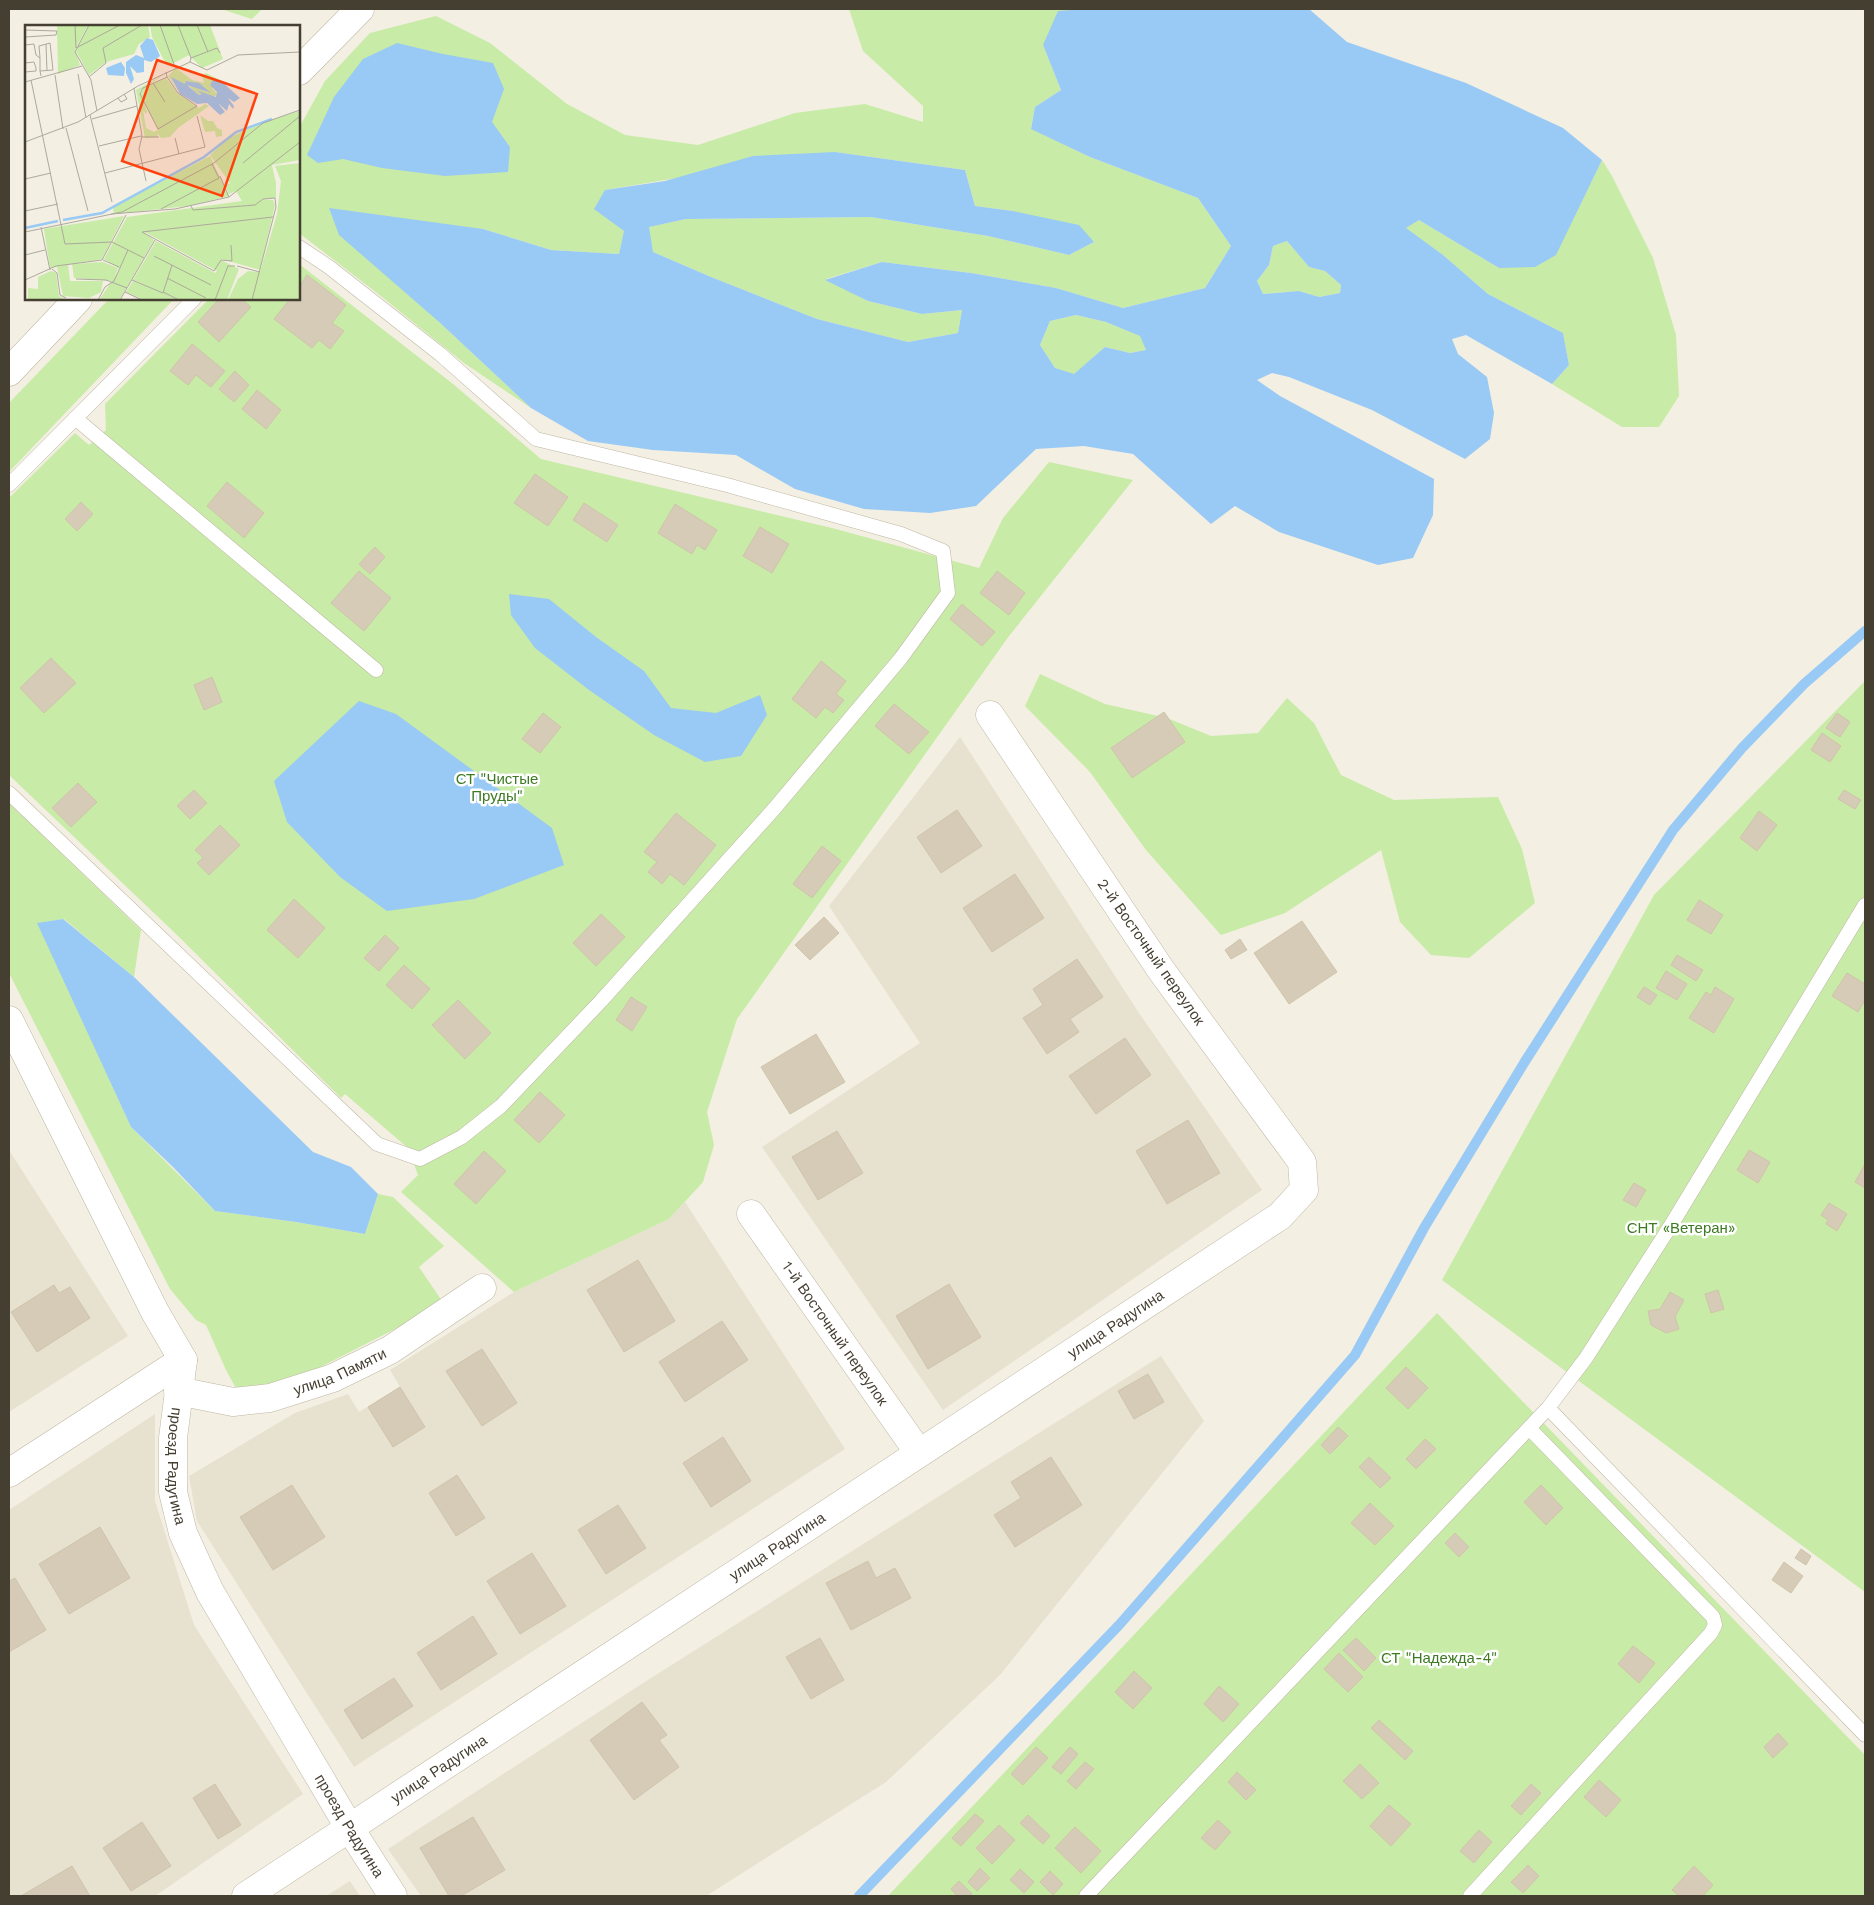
<svg xmlns="http://www.w3.org/2000/svg" width="1874" height="1905" font-family="'Work Sans',sans-serif">
  <style>
    .residential { fill: #e7e1d0 }
    .green { fill: #c8eba7 }
    .water { fill: #99c9f5; fill-rule: evenodd }
    .lines { fill: none; stroke-linecap: round; stroke-linejoin: round }
    .stream { stroke: #99c9f5; stroke-width: 10 }
    .building { fill: #d5cbb7; stroke: #d0c4aa }
    .service-casing { stroke: #bfb7a4; stroke-width: 15 }
    .minor-casing { stroke: #bfb7a4; stroke-width: 29 }
    .service { stroke: #fff; stroke-width: 14 }
    .minor { stroke: #fff; stroke-width: 28 }
    .labels { text-anchor: middle; stroke-width: 5; stroke-linejoin: round; paint-order: stroke }
    .park-label { font-size: 15px; fill: #3d7a22; stroke: #fff }
    .street-label { font-size: 15px; fill: #453f32; stroke: #fff }
    .inset-river { fill: none; stroke: #99c9f5; stroke-width: 2.5 }
    .inset-road { fill: none; stroke: #ada99c; stroke-width: 1 }
    .view { fill: #ff420d; fill-opacity: 0.15; stroke: #ff420d; stroke-width: 2.5 }
    .inset-edge { fill: none; stroke: #453f32; stroke-width: 2.5 }
  </style>
  <rect width="100%" height="100%" fill="#f3efe2"/>
  <!-- residential -->
  <path class="residential" d="M960,737L1139,1013L1262,1190L943,1410L762,1147L920,1043L829,906Z
    M9,1150L128,1336L9,1412Z
    M685,1202L845,1449L354,1767L197,1521L189,1476L295,1413L348,1394L359,1412L400,1387L390,1370L514,1292L669,1219Z
    M1161,1356L1204,1421L1000,1675L886,1782L706,1896H421L388,1849L640,1685Z
    M155,1414V1501L194,1625L303,1794L155,1896H9V1510Z
    M350,1881L360,1896H326Z"/>
  <!-- green -->
  <path class="green" d="M221,9H262L252,19Z
    M849,9H1087L1043,45L1061,90L1035,107L1031,128L1090,157L1198,198L1231,246L1205,288L1123,308L1056,288L971,273L882,262L826,279L868,301L922,314L962,310L958,333L908,342L817,319L711,277L653,252L648,227L686,219L871,217L988,236L1069,255L1094,242L1013,211L975,206L965,170L835,152L605,190L624,232L619,254L551,250L483,229L438,321L531,408L464,363L377,293L299,233V128L325,81L370,33L436,16L490,43L567,104L625,135L698,145L795,113L865,104L923,122V106L863,51Z
    M1602,160L1612,176L1653,258L1676,335L1679,396L1659,427H1622L1552,384L1569,365L1563,333L1488,294L1443,255L1405,228L1419,220L1499,268L1581,202Z
    M1287,241L1309,267L1325,271L1341,285L1340,293L1319,297L1299,291L1263,294L1257,281L1269,265L1273,246Z
    M299,264L453,384L541,459L832,528L979,568L1003,518L1049,462L1133,480L1009,636L737,1019L707,1112L714,1145L703,1182L669,1219L514,1292L401,1192L418,1175L408,1148L345,1094L341,1098L176,934L9,775V498L75,433L89,445L106,430L105,404L209,299H299Z
    M109,299H174L9,472V403Z
    M1076,315L1106,322L1141,336L1146,350L1130,353L1105,347L1074,375L1055,368L1040,345L1050,321Z
    M1040,674L1105,704L1167,718L1211,736L1258,733L1287,698L1314,723L1341,775L1394,800L1498,797L1522,849L1535,903L1469,958L1431,955L1400,922L1381,850L1285,913L1221,935L1146,850L1090,772L1025,706Z
    M1865,681V1592L1442,1280L1654,895Z
    M9,803L141,930L134,977L64,919L38,923L131,1127L215,1211L296,1222L365,1234L378,1194L393,1197L444,1246L419,1267L444,1304L301,1377L247,1389L237,1390L226,1370L206,1325L196,1320L170,1289L9,973Z
    M1437,1313L1865,1755V1896H888Z"/>
  <!-- water -->
  <path class="water" d="M1087,9H1309L1347,42L1466,83L1563,128L1602,160L1556,255L1535,267L1499,268L1419,220L1406,228L1443,255L1488,294L1563,333L1569,365L1552,384L1466,335L1452,339L1458,354L1487,377L1494,413L1490,439L1465,459L1372,410L1289,377L1272,373L1257,380L1280,396L1434,479L1433,515L1413,558L1378,565L1279,532L1235,506L1211,524L1133,454L1084,446L1036,449L976,506L930,513L864,509L795,489L736,455L653,450L588,441L531,408L438,321L339,235L329,208L483,229L551,250L619,254L624,231L594,209L605,190L665,181L753,156L835,152L965,170L975,206L1013,211L1079,225L1094,242L1069,255L988,236L871,217L686,219L649,227L653,252L711,277L817,319L908,342L958,333L962,310L922,314L868,301L825,280L882,262L971,273L1056,288L1123,308L1205,288L1231,246L1198,198L1090,157L1031,129L1035,107L1061,90L1043,45L1058,11ZM1287,241L1309,267L1325,271L1341,285L1340,293L1319,297L1299,291L1263,294L1257,281L1269,265L1273,246ZM1076,315L1106,322L1140,336L1146,350L1130,353L1105,347L1074,374L1055,368L1040,345L1050,321Z
    M397,43L443,54L493,63L504,89L492,122L510,147L508,172L445,176L382,168L343,159L318,163L307,155L334,97L363,59Z
    M509,594L549,599L596,637L644,671L671,708L716,713L760,695L767,715L741,756L705,762L654,735L589,690L535,648L511,615Z
    M359,701L396,714L552,828L564,865L474,899L387,911L340,877L287,822L274,781Z
    M63,919L134,977L313,1152L351,1167L378,1194L365,1234L296,1222L215,1211L173,1167L131,1127L37,923Z"/>
  <g class="lines">
    <!-- stream -->
    <path class="stream" d="M859,1896L1120,1624L1355,1355L1424,1228L1524,1063L1673,830L1742,748L1804,684L1865,631"/>
  </g>
  <!-- building -->
  <path class="building" d="M307,275L346,305L332,323L344,331L330,349L319,340L312,348L274,319L290,299H299V287Z
    M219,299H241L251,307L219,342L198,322Z
    M192,344L225,371L211,387L196,375L188,385L170,371Z
    M235,371L249,385L234,402L219,389Z
    M257,390L281,410L266,429L242,409Z
    M535,474L568,497L548,526L514,503Z
    M227,482L264,513L244,538L207,506Z
    M81,502L93,514L77,531L65,519Z
    M584,503L618,525L607,542L573,520Z
    M675,504L717,530L705,550L697,545L692,554L658,533Z
    M760,527L789,544L772,573L743,556Z
    M375,547L385,557L370,574L359,564Z
    M359,571L391,598L364,631L331,603Z
    M997,571L1025,593L1009,615L980,593Z
    M962,604L995,632L982,646L950,619Z
    M51,658L76,683L44,713L20,688Z
    M821,661L846,681L836,694L844,700L833,713L825,707L816,718L792,699Z
    M212,677L222,702L204,710L194,685Z
    M894,704L929,732L909,754L875,726Z
    M1164,712L1185,742L1132,778L1111,748Z
    M543,713L561,727L540,753L522,739Z
    M1837,713L1850,722L1840,737L1826,728Z
    M1822,733L1841,746L1830,762L1811,750Z
    M78,783L97,802L71,827L52,808Z
    M194,790L207,803L190,819L177,806Z
    M1844,790L1861,800L1855,809L1838,799Z
    M957,810L982,846L941,873L917,837Z
    M1759,811L1777,825L1757,851L1740,838Z
    M676,813L716,845L684,885L670,874L662,884L648,872L657,862L644,852Z
    M220,825L240,845L209,875L197,863L203,858L195,850Z
    M822,846L841,861L812,898L793,884Z
    M1015,874L1044,918L992,952L963,908Z
    M294,899L325,928L298,958L267,930Z
    M1699,900L1723,915L1711,934L1687,920Z
    M601,914L625,937L596,966L573,943Z
    M824,917L839,933L810,960L795,945Z
    M1302,921L1337,972L1289,1004L1254,953Z
    M385,935L399,948L379,971L364,958Z
    M1240,939L1247,950L1231,959L1225,950Z
    M1677,955L1703,970L1696,981L1671,965Z
    M1077,959L1103,997L1070,1019L1079,1032L1047,1054L1023,1018L1043,1005L1033,989Z
    M404,965L430,989L412,1009L386,985Z
    M1666,971L1687,984L1677,1000L1656,988Z
    M1847,973L1865,984V1000L1858,1012L1832,996Z
    M1644,987L1657,995L1650,1005L1637,997Z
    M1715,987L1734,999L1714,1033L1689,1018L1706,992L1711,995Z
    M631,997L647,1007L632,1031L616,1020Z
    M458,1000L491,1033L465,1059L432,1025Z
    M816,1034L845,1082L790,1114L761,1067Z
    M1125,1038L1151,1075L1096,1114L1069,1076Z
    M540,1092L565,1115L539,1143L514,1120Z
    M1188,1120L1220,1173L1167,1204L1136,1151Z
    M837,1131L863,1173L818,1200L792,1157Z
    M1749,1150L1770,1162L1758,1183L1737,1170Z
    M484,1151L506,1171L476,1204L454,1184Z
    M1865,1164V1188L1855,1182Z
    M1634,1183L1646,1190L1636,1207L1623,1200Z
    M1829,1203L1847,1214L1837,1231L1826,1224L1828,1220L1821,1215Z
    M638,1260L675,1321L624,1352L587,1290Z
    M949,1284L981,1337L928,1369L896,1316Z
    M54,1285L59,1293L70,1287L90,1318L37,1352L11,1312Z
    M1718,1290L1724,1309L1711,1313L1705,1294Z
    M1670,1292L1684,1300L1675,1317L1679,1329L1666,1333L1651,1325L1648,1311L1660,1309Z
    M722,1321L748,1360L685,1402L659,1362Z
    M482,1349L517,1403L482,1426L446,1371Z
    M1406,1367L1428,1388L1408,1409L1386,1388Z
    M1148,1374L1164,1402L1134,1419L1118,1391Z
    M400,1387L425,1427L393,1447L368,1407Z
    M1338,1427L1348,1436L1330,1454L1321,1445Z
    M723,1437L751,1481L711,1507L683,1463Z
    M1425,1439L1436,1449L1416,1469L1406,1459Z
    M1051,1457L1082,1505L1015,1547L994,1515L1021,1498L1011,1482Z
    M1369,1457L1391,1478L1380,1488L1359,1467Z
    M457,1475L485,1518L456,1536L429,1493Z
    M292,1485L325,1537L273,1570L240,1517Z
    M1541,1485L1563,1508L1546,1525L1524,1502Z
    M1370,1503L1394,1526L1375,1545L1351,1523Z
    M618,1505L646,1548L606,1574L578,1530Z
    M100,1527L130,1578L69,1614L39,1564Z
    M1455,1533L1469,1547L1459,1557L1445,1543Z
    M1801,1549L1811,1556L1806,1565L1795,1558Z
    M532,1553L566,1606L520,1634L487,1581Z
    M868,1561L876,1578L895,1568L911,1598L851,1630L826,1583Z
    M1784,1562L1803,1576L1791,1593L1772,1580Z
    M15,1578L46,1630L9,1652V1581Z
    M473,1616L497,1654L441,1690L417,1653Z
    M820,1638L844,1680L811,1699L786,1657Z
    M1356,1638L1376,1658L1364,1671L1343,1650Z
    M1633,1646L1655,1663L1639,1683L1618,1664Z
    M1339,1653L1363,1677L1348,1692L1324,1669Z
    M1134,1671L1152,1688L1133,1709L1115,1692Z
    M394,1678L413,1706L362,1739L344,1710Z
    M1219,1686L1239,1704L1223,1722L1204,1704Z
    M642,1702L667,1735L659,1740L679,1767L634,1800L590,1740Z
    M1379,1720L1413,1751L1405,1760L1371,1728Z
    M1778,1733L1788,1744L1773,1758L1764,1747Z
    M1036,1747L1048,1758L1023,1785L1011,1774Z
    M1070,1747L1078,1754L1061,1774L1052,1767Z
    M1085,1762L1094,1769L1076,1789L1067,1781Z
    M1360,1764L1379,1783L1362,1799L1343,1781Z
    M1237,1772L1256,1790L1246,1800L1228,1782Z
    M1599,1780L1621,1800L1606,1817L1584,1797Z
    M215,1784L241,1825L218,1839L193,1798Z
    M1531,1784L1541,1793L1521,1815L1511,1806Z
    M1389,1805L1411,1824L1391,1846L1370,1826Z
    M975,1814L984,1821L961,1846L952,1838Z
    M1028,1815L1050,1836L1043,1844L1020,1823Z
    M473,1817L505,1870L461,1896H449L420,1848Z
    M1218,1820L1231,1832L1215,1850L1201,1838Z
    M142,1822L171,1866L131,1891L103,1848Z
    M999,1825L1015,1840L992,1864L976,1848Z
    M1075,1827L1101,1851L1081,1873L1055,1848Z
    M1479,1830L1492,1842L1474,1863L1460,1851Z
    M1528,1865L1539,1876L1523,1893L1511,1882Z
    M72,1866L90,1896H21Z
    M1694,1866L1713,1885L1703,1896H1679L1672,1890Z
    M980,1868L990,1878L977,1891L968,1882Z
    M1020,1869L1034,1882L1024,1893L1010,1880Z
    M1050,1871L1063,1884L1053,1895L1040,1882Z
    M959,1881L972,1894L969,1896H957L951,1889Z"/>
  <g class="lines">
    <defs>
      <path id="service" d="M75,418L376,670
        M9,485L194,299
        M9,793L377,1144L420,1159L462,1137L501,1106L601,1001L774,809L901,658L948,593L943,551L901,534L727,485L536,439L440,354L329,267L299,247
        M1548,1408L1865,1735
        M1086,1896L1548,1408L1586,1358L1673,1222L1865,905
        M1470,1896L1711,1633L1715,1625L1713,1617L1529,1428"/>
      <g id="minor">
        <path d="M299,71L360,9"/>
        <path d="M9,372L78,299"/>
        <path id="s1" d="M9,1020L155,1312L183,1360L173,1438V1492L183,1533L210,1592L349,1827L393,1896"/>
        <path id="s2" d="M751,1214L919,1453"/>
        <path id="s3" d="M178,1391L233,1402L270,1398L333,1378L390,1350L482,1288"/>
        <path d="M9,1473L183,1360"/>
        <path id="s4" d="M246,1896L1280,1216L1304,1190L1302,1162L1161,970L990,715"/>
      </g>
    </defs>
    <!-- service casing -->
    <use href="#service" class="service-casing"/>
    <!-- minor casing -->
    <use href="#minor" class="minor-casing"/>
    <!-- service -->
    <use href="#service" class="service"/>
    <!-- minor -->
    <use href="#minor" class="minor"/>
  </g>
  <g class="labels">
    <!-- park labels -->
    <g class="park-label">
      <text x="497" y="784">СТ "Чистые<tspan x="497" dy="17">Пруды"</tspan></text>
      <text x="1681" y="1233">СНТ «Ветеран»</text>
      <text x="1439" y="1663">СТ "Надежда-4"</text>
    </g>
    <!-- street labels -->
    <g class="street-label">
      <text transform="translate(1151 952) rotate(55)" y="5">2-й Восточный переулок</text>
      <text dy="5" stroke="none"><textPath href="#s4" startOffset="1041">улица Радугина</textPath></text>
      <text dy="5" stroke="none"><textPath href="#s2" startOffset="146">1-й Восточный переулок</textPath></text>
      <text dy="5" stroke="none"><textPath href="#s3" startOffset="168">улица Памяти</textPath></text>
      <text dy="5" stroke="none"><textPath href="#s1" startOffset="489">проезд Радугина</textPath></text>
      <text dy="5" stroke="none"><textPath href="#s4" startOffset="636">улица Радугина</textPath></text>
      <text dy="5" stroke="none"><textPath href="#s4" startOffset="231">улица Радугина</textPath></text>
      <text dy="5" stroke="none"><textPath href="#s1" startOffset="894">проезд Радугина</textPath></text>
    </g>
  </g>
  <!-- overview -->
  <g transform="translate(25 25)">
    <rect width="275" height="275" fill="#f3efe2"/>
    <path d="M32,0H63L50,25L55,40L33,49ZM64,0H123L125,12L114,19L109,29L81,37L64,50L51,26ZM125,0H185L198,34L177,43L164,30L145,40L139,35L127,12ZM151,43L167,55L179,58L177,50L181,48L195,55H192L187,63L193,70L186,72L172,65L178,69L174,70L162,59L184,68L169,57L161,56L160,60L146,53L153,66L143,51ZM140,49L115,66L122,87L121,89L118,85L121,103L129,107L133,105L116,69L119,63L141,53L153,69L174,83L180,79L184,81L153,103L145,112L136,113L133,109L132,112L120,113L111,65ZM275,86V135L247,140L251,158V173L234,174L248,175L250,180L235,245L196,234L193,243L196,235L214,244L202,275H155L108,255L131,216L190,248L192,246L116,205L129,215L107,254L94,275H74L95,244L79,234L102,192L217,176L211,166L204,169L200,160L205,158L185,130L204,113L232,99ZM175,90L183,96H188L192,103L197,105V111L191,112L190,106L180,107ZM185,131L204,171L163,181L89,189L88,184L92,180ZM275,138V275H203L213,254L223,246L235,247L252,189L256,156L250,141ZM99,191L77,234L25,243L19,204ZM78,237L93,243L88,256L49,253L47,239ZM43,239L45,256H78L76,267L64,273L38,271L32,242ZM26,246L31,248L34,271L42,275H3V263L13,264V252ZM108,256L139,268L153,275H119L101,267Z" fill="#c8eba7"/>
    <path d="M122,13L128,15L135,31L126,37L119,35V47L112,48L105,41L109,54L106,59L101,48V37L111,30L119,33L115,21ZM96,37L100,43L99,51L83,50L81,43ZM146,52L160,59L161,56L174,58L186,68L162,60L174,70L177,69L171,65L191,72L192,67L185,60L188,55H195L215,73L209,77L203,73L209,81L208,84L204,79L202,86L193,78L200,87L195,90L182,78L172,79L155,69Z" fill="#99c9f5"/>
    <path class="inset-river" d="M38,195L77,188L179,132L211,107L247,94M0,203L33,196"/>
    <path class="inset-road" d="M50,0L51,23L95,0M64,0L50,27L66,55L72,86M135,0L150,42M153,0L166,33M172,0L183,27M0,5L32,6L31,10L0,12M21,19L22,46M0,20L9,19L11,30L15,33M165,37L182,45L213,30L275,27M165,37L166,33L192,23L195,28M0,38L9,37L11,43V46L0,47M15,46L28,45L25,18L14,21L15,33V46L16,51M141,47L142,52L118,63L115,69L133,104L172,81L153,68L142,52M53,49L61,93M30,50L38,104M64,52L81,38L78,23L117,0M6,55L40,219L87,217L119,233M0,57L57,41M128,58L140,77M109,63L117,111L114,124L121,156M93,73L96,77L102,74L99,69M65,90L87,177M67,94L112,81M41,103L63,186M116,112H134M150,113L154,129M0,117L53,97L113,61L165,37M74,121L116,111M218,138L275,91M80,148L180,122L172,91M195,151L204,172M0,154L26,148M166,181L168,185L230,180L238,174L250,173L251,182L227,275M136,184L194,153L187,139M0,186L33,179M86,189L150,184L204,172L275,117M16,202L25,245M0,207L97,187L189,138L238,98L275,85M117,207L248,192M117,207L189,246L196,235L207,236L206,220M0,230L20,225M129,231L186,260M78,235L94,242M212,241L235,247M27,244L32,248L35,270L41,273M142,253L181,273M51,254L81,255L102,263M0,255L31,241L77,235L101,190M107,255L138,268L147,240M100,267L117,275M138,267L154,275M73,275L80,262L89,256L103,225M95,275L130,215M190,275L203,241H210"/>
    <path class="view" d="M132,35L232,69L197,171L97,136Z"/>
    <rect width="275" height="275" class="inset-edge"/>
  </g>
  <!-- border -->
  <rect width="1874" height="1905" fill="none" stroke="#453f32" stroke-width="20"/>
</svg>
